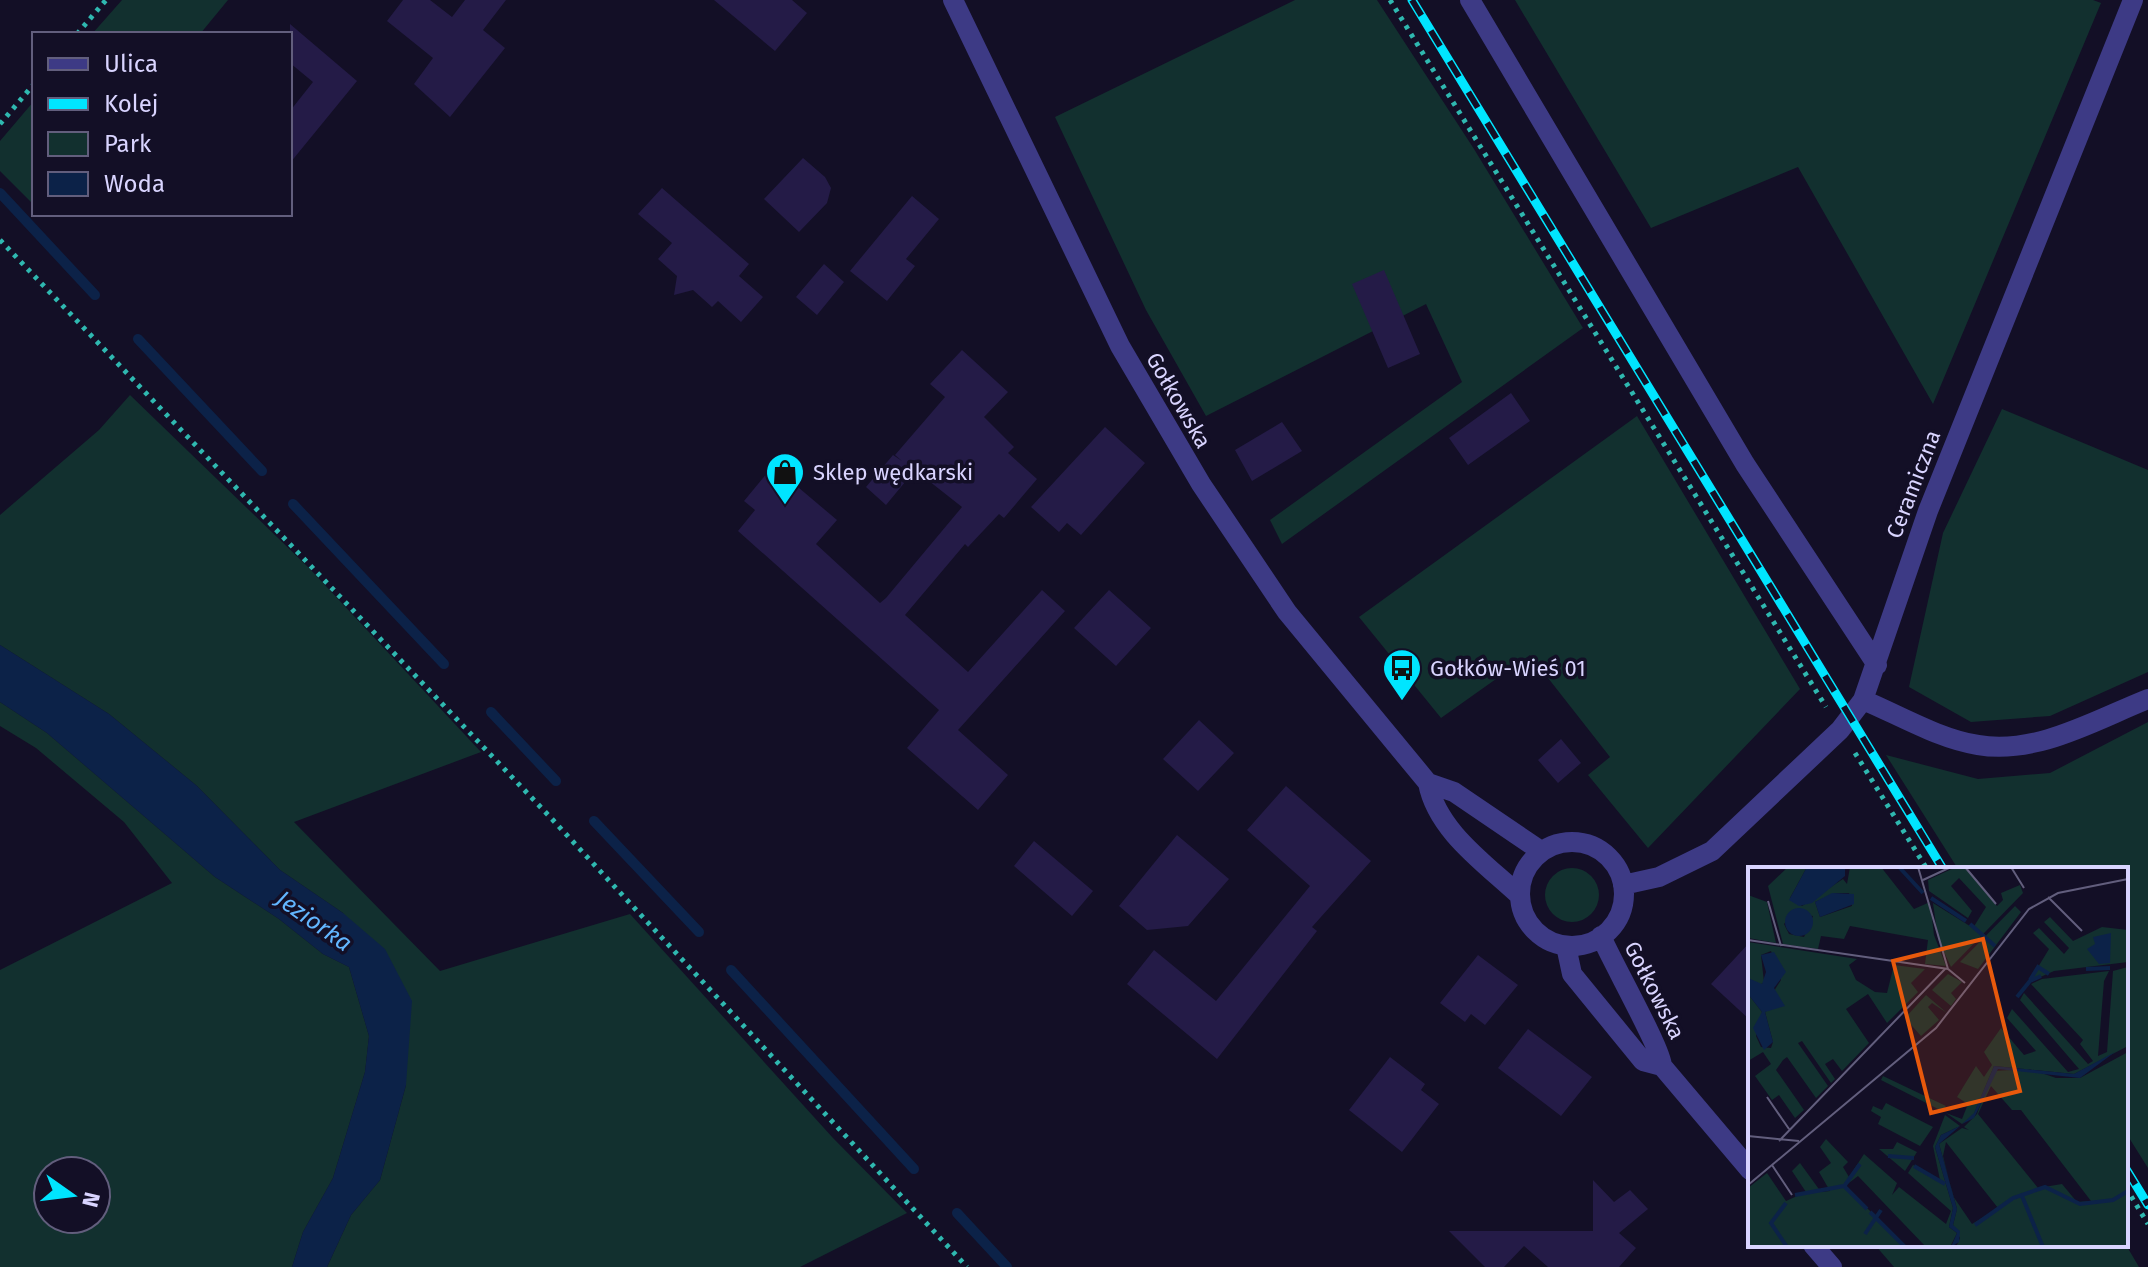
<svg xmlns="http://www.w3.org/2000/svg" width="2148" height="1267" font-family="'Fira Sans',sans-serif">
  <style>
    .green { fill: #12302f; fill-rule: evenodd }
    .water { fill: #0c2248 }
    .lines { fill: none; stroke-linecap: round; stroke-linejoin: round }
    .stream { stroke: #0c2248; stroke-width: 10 }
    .building { fill: #241b47 }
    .path { stroke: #2fb8b0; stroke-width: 5; stroke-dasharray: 4 6; stroke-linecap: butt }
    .minor { stroke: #3d3a85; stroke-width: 20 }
    .rail-casing { stroke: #00e5ff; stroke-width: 9 }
    .rail { stroke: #130f26; stroke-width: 6; stroke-dasharray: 18; stroke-linecap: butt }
    .labels { text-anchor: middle; stroke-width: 7; stroke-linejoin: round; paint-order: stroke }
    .street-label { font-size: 22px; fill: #d9d4ff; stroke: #130f26 }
    .poi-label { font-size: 22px; fill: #d9d4ff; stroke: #130f26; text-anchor: start }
    .water-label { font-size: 24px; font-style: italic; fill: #62b6ff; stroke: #130f26 }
    .inset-river { fill: none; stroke: #0c2248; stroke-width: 4 }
    .inset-road { fill: none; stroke: #625e7d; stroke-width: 2 }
    .view { fill: #e8590c; fill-opacity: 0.15; stroke: #e8590c; stroke-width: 4 }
    .inset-edge { fill: none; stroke: #d9d4ff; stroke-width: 4 }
  </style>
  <rect width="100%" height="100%" fill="#130f26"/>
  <!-- green -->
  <path class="green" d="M122,0H228L200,34H92Z
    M1295,0H1377L1474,149L1583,328L1282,544L1270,520L1462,382L1426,304L1206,416L1146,310L1055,117Z
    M1515,0H2093L2101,3L1933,404L1798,167L1651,228Z
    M34,101V205L0,171V141Z
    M130,395L309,568L481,752L294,822L440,971L630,914L833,1138L907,1213L800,1267H327L351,1215L380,1180L406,1085L343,913L280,870L197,786L109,714L0,645V515L99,430Z
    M2002,409L2148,470V672L2050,716L1971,722L1909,687L1943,533Z
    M1637,416L1800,689L1648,848L1588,775L1610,757L1530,655L1441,718L1359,617Z
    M0,702L47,733L215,877L279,919L323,954L349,967L369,1036L365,1072L333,1178L303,1232L292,1267H0V970L172,883L124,822L36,748L0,726ZM48,1171H96V1219H48Z
    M2148,722V1168L2126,1133V869H1958L1886,755L1978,779L2050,773Z
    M1545 895a27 27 0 1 1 54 0a27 27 0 1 1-54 0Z
    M1875,1245H2126L2139,1267H1894Z"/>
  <!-- water -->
  <path class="water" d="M0,645L109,714L197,786L280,870L343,913L385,949L412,1001L406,1085L380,1180L351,1215L327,1267H292L303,1232L333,1178L365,1072L369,1036L349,967L323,954L279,919L215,877L47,733L0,702Z"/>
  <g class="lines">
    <!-- stream -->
    <path class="stream" d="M0,193L95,295
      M138,339L262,471
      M293,504L444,664
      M491,712L556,781
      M594,821L699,932
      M731,970L914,1169
      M957,1213L1007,1267"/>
  </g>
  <!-- building -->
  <path class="building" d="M403,0H430L452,17L465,0H506L483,30L505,48L450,117L414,84L433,58L387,21Z
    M714,0H792L807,13L775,51Z
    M290,24L357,81L290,163V111L313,82L290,63Z
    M803,158L825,177L831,188L827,203L799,232L764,199Z
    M662,188L749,264L739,276L763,297L741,322L718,301L712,307L693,290L674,295L677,276L658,259L672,243L638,214Z
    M912,196L939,219L906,259L915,266L887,301L850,271Z
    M824,264L844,282L817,315L796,297Z
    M1384,270L1420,354L1388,368L1352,284Z
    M962,350L1008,392L984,417L1014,447L1008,453L1037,479L1004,518L999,514L968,547L965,544L905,615L968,672L1042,590L1065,611L958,730L1008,775L978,810L907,748L939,710L738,531L755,510L744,501L773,466L837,520L816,544L880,603L886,598L962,507L915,470L886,505L866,487L893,455L902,461L895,455L945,397L930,384Z
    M1511,393L1530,421L1468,465L1449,438Z
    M1282,422L1302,451L1252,481L1235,450Z
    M1105,427L1145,463L1081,535L1067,523L1059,532L1031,507Z
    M1109,590L1151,628L1116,666L1074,628Z
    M1199,720L1234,753L1198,791L1163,759Z
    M1561,739L1581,763L1558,783L1538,760Z
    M1286,786L1371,861L1312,927L1317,931L1217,1059L1127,984L1154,950L1216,1001L1310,886L1247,830Z
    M1177,835L1229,879L1188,926L1147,930L1119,906Z
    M1034,841L1093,891L1072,916L1014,866Z
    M1750,942V1020L1711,984Z
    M1478,955L1518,985L1485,1025L1471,1014L1465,1022L1440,1003Z
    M1528,1029L1592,1077L1561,1116L1498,1068Z
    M1390,1057L1425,1084L1421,1090L1439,1104L1402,1152L1349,1110Z
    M1593,1180L1614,1202L1630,1190L1648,1209L1619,1233L1636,1248L1619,1267H1548L1524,1246L1504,1267H1485L1449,1231H1593Z"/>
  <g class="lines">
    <!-- path -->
    <path class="path" d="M1390,0L1826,707
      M77,34L106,0
      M0,124L34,84
      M0,240L551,818L967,1267
      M1855,753L1927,869
      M2126,1188L2148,1224"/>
    <!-- minor -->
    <path class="minor" d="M953,0L1120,346L1201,484L1287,612L1428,783C1437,831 1486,864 1520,896
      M1470,0L1745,464L1877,665
      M1863,700C1899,715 1939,739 1978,745C2037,755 2095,720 2148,699
      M1428,783L1454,792L1541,851
      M1520 894a52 52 0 1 1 104 0a52 52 0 1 1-104 0Z
      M1623,885L1659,877L1712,851L1840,730L1863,700L1928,511L2133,0
      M1601,936C1611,960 1663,1052 1662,1066
      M1566,946L1572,974L1643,1061L1662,1066L1750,1170
      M1813,1245L1832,1267"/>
    <defs>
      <path id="rail" d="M1412,0L1943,869
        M2126,1169L2148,1205"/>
    </defs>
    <!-- rail casing -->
    <use href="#rail" class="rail-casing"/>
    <!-- rail -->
    <use href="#rail" class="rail"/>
  </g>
  <!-- icons -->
  <defs>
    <symbol id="shop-pin" viewBox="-11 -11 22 30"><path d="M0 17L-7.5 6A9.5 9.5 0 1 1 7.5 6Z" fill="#00e5ff" stroke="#130f26"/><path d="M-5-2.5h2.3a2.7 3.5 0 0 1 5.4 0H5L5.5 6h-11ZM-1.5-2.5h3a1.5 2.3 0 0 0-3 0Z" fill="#111"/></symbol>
    <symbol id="bus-pin" viewBox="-11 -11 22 30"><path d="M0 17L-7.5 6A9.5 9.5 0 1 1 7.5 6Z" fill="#00e5ff" stroke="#130f26"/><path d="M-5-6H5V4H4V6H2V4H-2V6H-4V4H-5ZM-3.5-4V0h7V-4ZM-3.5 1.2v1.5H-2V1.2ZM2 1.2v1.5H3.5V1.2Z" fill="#111"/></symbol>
  </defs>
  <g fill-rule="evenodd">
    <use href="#shop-pin" x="763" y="450" width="44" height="60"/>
    <use href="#bus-pin" x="1380" y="646" width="44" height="60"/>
  </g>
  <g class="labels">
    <!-- street labels -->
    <g class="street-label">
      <text transform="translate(1179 400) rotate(60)" y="8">Gołkowska</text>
      <text transform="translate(1913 484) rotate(-69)" y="8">Ceramiczna</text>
      <text transform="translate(1655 990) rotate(63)" y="8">Gołkowska</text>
    </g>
    <!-- poi labels -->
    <g class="poi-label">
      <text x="813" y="480">Sklep wędkarski</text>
      <text x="1430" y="676">Gołków-Wieś 01</text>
    </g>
    <!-- water labels -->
    <g class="water-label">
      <text transform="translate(314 921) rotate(35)" y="8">Jeziorka</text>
    </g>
  </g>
  <!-- overview -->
  <g transform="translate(1748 867)">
    <rect width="380" height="380" fill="#130f26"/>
    <path d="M40,0H59L42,31L54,39L95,12L99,17L102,0H133L166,42L182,35L186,68L198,99L177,97L180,73L102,59L96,72L73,69L70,82L35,77L20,19ZM87,26H101L104,39L72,50L67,35ZM44,47L65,49L56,70L41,67L36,57ZM208,0H216L249,39L255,33L253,26L272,18L275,26L203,100L190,72L185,36L225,61L238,40L211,11L203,19L224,44L220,51L181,24L180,13ZM0,28L19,35L28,76L0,71ZM267,39L273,45L230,102L212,95ZM302,50L325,74L354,60L380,63V95L306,104L281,115L301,82L285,66L291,61L316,87L321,81L296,55ZM0,75L109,92L101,98L108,113L127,125L139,126L146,98L177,102L163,116L170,125L139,156L120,127L98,142L121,176L94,204L85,192L77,197L87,212L83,216L54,174L50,176L80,219L68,231L39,190L35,193L28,203L56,243L47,251L31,228L24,233L7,209L23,197L15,185L0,194V127L14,145L8,169L13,180L23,181L25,175L17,145L33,134L26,124L33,113L23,84L13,88L16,115L12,118L0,111ZM380,100V179L326,207L246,199L225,249L214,257L198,246L214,252L220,237L209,230L228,199L236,210L244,198L236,185L253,161L276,188L288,184L259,151L264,142L320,205L331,202L272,133L276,126L340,197L345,194L332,177L335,173L283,117L294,112L361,104L356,114L350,189L359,185L365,104ZM200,107L214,115L203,126L208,132L203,139L184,123ZM178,128L199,146L184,136L180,140L191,153L173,169L157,151ZM380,185V380H208L212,371L205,358L209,342L191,277L214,261L221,263L216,260L229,247L245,204L282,202L308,211H332ZM243,219L264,243H273L343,334L329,335L314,317L290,321L230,247ZM198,275L250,341L224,357L205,329L195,289ZM135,209L198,239L194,244L133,213ZM138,236L185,260L172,279L130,257L133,250L123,244L125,239L134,243ZM197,248L212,259L193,268L187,280L205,341L201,360L209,366L202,380H178L110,309L97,319L158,380H0V321L19,306L38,334L58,325L44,304L52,296L73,325L82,324L71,305L83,296L72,280L78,272L100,295L95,300L101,310L116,287L149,316L144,328L151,320L198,357L203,344L160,306L165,298L192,313L185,279ZM149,275L169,285L157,304L131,282H145Z" fill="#12302f" fill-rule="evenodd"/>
    <path d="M59,0H97V9L64,36L51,39L41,33ZM84,26L106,27V37L72,50L67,35ZM37 55a14 14 0 1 1 28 0a14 14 0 1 1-28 0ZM363,66L362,96L351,97L339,82L347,77L345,70ZM26,85L38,105L26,121L37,139L17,145L25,175L16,183L5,161L14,145L0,127V111L14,117L18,105L13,88ZM367,185L332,211L250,202L226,251L214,257L226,246L246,199L326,207ZM212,259L191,277L209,342L205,358L212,364L211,375L203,380L209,366L201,360L205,341L187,280L193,268Z" fill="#0c2248"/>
    <path class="inset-river" d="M151,0L175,26M183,31L218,54M222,57L247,79M338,102L362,101M282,113L290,100L301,107M269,130L282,114L293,109M140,289L166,291M166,299L197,317M97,318L112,297M47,328L96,319L119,342M274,329L295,380M38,336L23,356L39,380M122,345L157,380M227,358L265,331L297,320L332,337L365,333L380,324M117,367L133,343"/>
    <path class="inset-road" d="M170,0L200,102M217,0L248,37M263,0L276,21M175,13L203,0M300,30L334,64M20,34L33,79M0,73L200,102L217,116M19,230L41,262M0,269L51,274M31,274L197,102M24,298L44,328M0,318L188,161L281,42L310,26L380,12"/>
    <path class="view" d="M235,72L272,224L183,246L145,94Z"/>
    <rect width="380" height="380" class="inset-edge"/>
  </g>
  <!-- legend -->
  <rect x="32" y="32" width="260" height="184" fill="#130f26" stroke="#625e7d" stroke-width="2"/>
  <rect x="48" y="58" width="40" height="12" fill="#3d3a85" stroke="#625e7d" stroke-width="2"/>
  <text x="104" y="72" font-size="24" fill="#d9d4ff">Ulica</text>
  <rect x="48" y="98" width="40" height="12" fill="#00e5ff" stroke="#625e7d" stroke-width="2"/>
  <text x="104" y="112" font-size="24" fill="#d9d4ff">Kolej</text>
  <rect x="48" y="132" width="40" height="24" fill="#12302f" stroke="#625e7d" stroke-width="2"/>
  <text x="104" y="152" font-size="24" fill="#d9d4ff">Park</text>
  <rect x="48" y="172" width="40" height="24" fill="#0c2248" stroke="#625e7d" stroke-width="2"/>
  <text x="104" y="192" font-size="24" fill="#d9d4ff">Woda</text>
  <!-- north arrow -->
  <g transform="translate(72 1195) rotate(104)"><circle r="38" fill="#130f26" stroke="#625e7d" stroke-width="2"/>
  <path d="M0-6L14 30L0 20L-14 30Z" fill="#00e5ff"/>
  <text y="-12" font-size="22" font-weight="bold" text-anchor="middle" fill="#d9d4ff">N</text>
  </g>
</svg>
